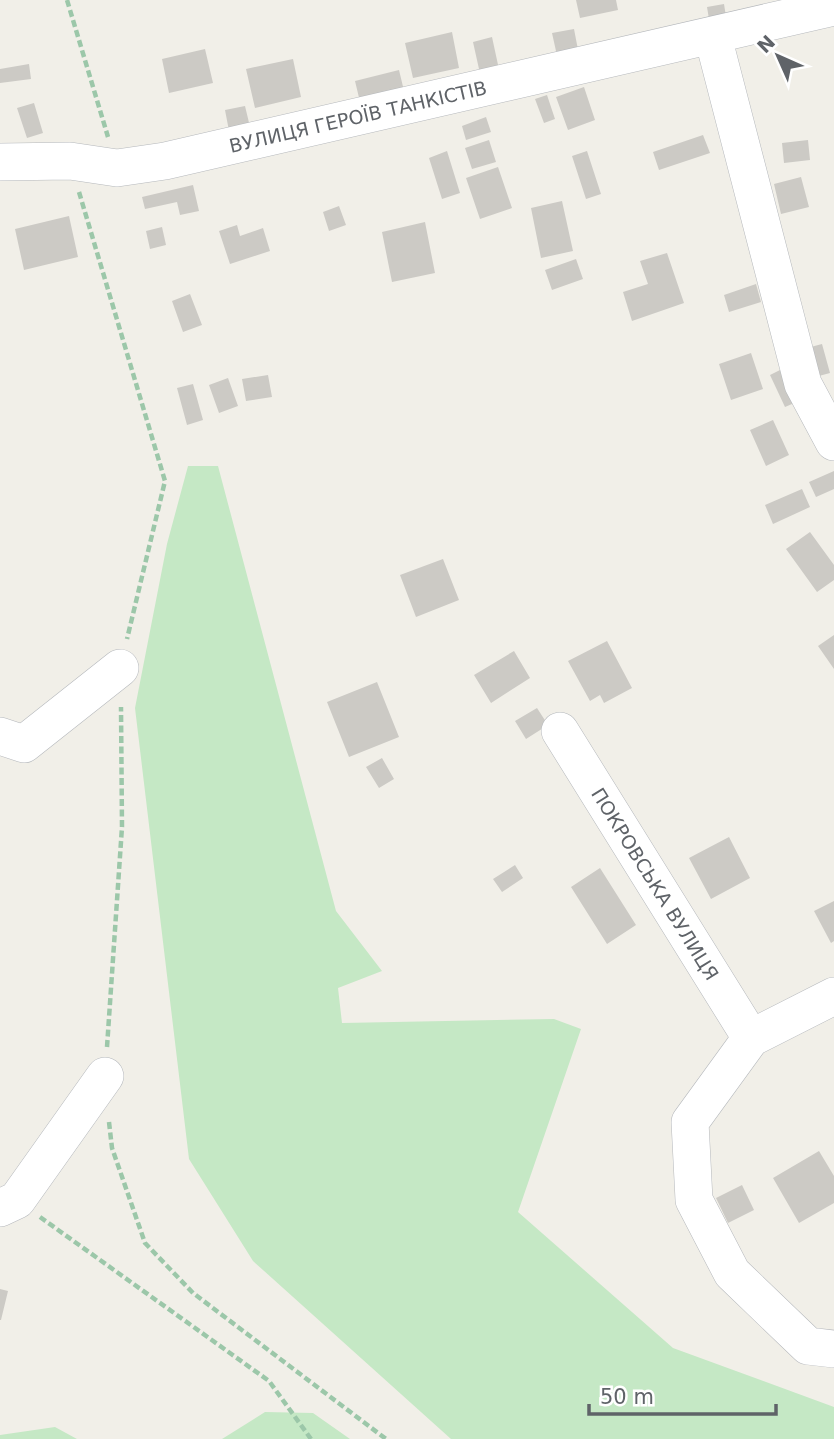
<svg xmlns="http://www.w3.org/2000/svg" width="834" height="1439" font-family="'DejaVu Sans',sans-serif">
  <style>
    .green { fill: #c5e8c5 }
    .building { fill: #cccac5 }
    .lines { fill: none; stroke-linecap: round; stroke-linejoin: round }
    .minor-casing { stroke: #b5b8bc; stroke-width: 38 }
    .path { stroke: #9cc7a9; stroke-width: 4.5; stroke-dasharray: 7 3.5; stroke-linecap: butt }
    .minor { stroke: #fff; stroke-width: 37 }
    .labels { text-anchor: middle; stroke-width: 7; stroke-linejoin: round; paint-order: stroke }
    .street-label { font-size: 19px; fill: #5f6368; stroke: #fff }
  </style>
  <rect width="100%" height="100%" fill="#f1efe8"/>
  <!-- green -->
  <path class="green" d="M188,466H218L336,911L382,971L338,988L342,1023L554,1019L581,1029L518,1212L673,1348L834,1407V1439H451L253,1261L189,1159L135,708L167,544Z
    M265,1412L313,1413L350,1439H222Z
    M55,1427L77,1439H0V1435Z"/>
  <!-- building -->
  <path class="building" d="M576,0H616L618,10L580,18Z
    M724,4L727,23L710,25L707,7Z
    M574,29L579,55L558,60L552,33Z
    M452,32L459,68L413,78L405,43Z
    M492,37L500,74L481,78L473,42Z
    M205,49L213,83L169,93L162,59Z
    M293,59L301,97L255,108L246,69Z
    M29,64L31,79L0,83V69Z
    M399,70L405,95L361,106L355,81Z
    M584,87L595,120L568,130L556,97Z
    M547,95L555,119L544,123L535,99Z
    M34,103L43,133L27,138L17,108Z
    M245,106L251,131L230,136L225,110Z
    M486,117L491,132L466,140L462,126Z
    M703,135L710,153L659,170L653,152Z
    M489,140L496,162L472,169L465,148Z
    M808,140L810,160L784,163L782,143Z
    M447,151L460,193L442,199L429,158Z
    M587,151L601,194L586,199L572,156Z
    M498,167L512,208L480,219L466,178Z
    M801,177L809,207L781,214L774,184Z
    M193,185L199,211L180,215L177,202L145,209L142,197Z
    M562,201L573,251L541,258L531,208Z
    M339,206L346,225L329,231L323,212Z
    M69,216L78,257L24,270L15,229Z
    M425,222L435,273L392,282L382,232Z
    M237,225L240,236L263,228L270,251L230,264L219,231Z
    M162,227L166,245L150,249L146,231Z
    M667,253L684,303L632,321L623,292L648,284L640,261Z
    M576,259L583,279L552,290L545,270Z
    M756,284L761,302L729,312L724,295Z
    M190,294L202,325L183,332L172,301Z
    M822,344L830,373L815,377L807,348Z
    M751,353L763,389L731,400L719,364Z
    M784,368L799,401L785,407L770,375Z
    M268,375L272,397L246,401L242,379Z
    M228,378L238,406L219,413L209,385Z
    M193,384L203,420L187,425L177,388Z
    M773,420L789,455L766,466L750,430Z
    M834,471V489L816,497L809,482Z
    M802,489L810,507L773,524L765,505Z
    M810,532L834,565V580L817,592L786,549Z
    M443,559L459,600L416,617L400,575Z
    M834,635V669L818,646Z
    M607,641L632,688L604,703L600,695L590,701L568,661Z
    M514,651L530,678L491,703L474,675Z
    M377,682L399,737L349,757L327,702Z
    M537,708L548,725L526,739L515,721Z
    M382,758L394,779L379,788L366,767Z
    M729,837L750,878L711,899L689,858Z
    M515,865L523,878L502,892L493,879Z
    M600,868L636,925L607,944L571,887Z
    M834,901V941L831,943L814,911Z
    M819,1151L834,1176V1203L799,1223L773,1178Z
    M742,1185L754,1210L728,1223L716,1198Z
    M0,1289L8,1291L1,1320H0Z"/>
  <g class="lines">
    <defs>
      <g id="minor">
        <path d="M713,37L803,384L834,442"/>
        <path id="s1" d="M0,162L70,161L117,168L165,161L834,7"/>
        <path id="s2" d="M560,731L751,1038"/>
        <path d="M0,736L24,744L120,668"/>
        <path d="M834,996L751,1038L690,1122L694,1200L732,1273L808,1346L834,1349"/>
        <path d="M0,1208L17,1200L105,1076"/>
      </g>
    </defs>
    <!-- minor casing -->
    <use href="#minor" class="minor-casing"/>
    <!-- path -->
    <path class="path" d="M67,0L108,137
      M79,192L165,481L127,639
      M107,1047L122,827L121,707
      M109,1122L112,1148L145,1243L193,1293L386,1439
      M40,1217L269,1381L311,1439"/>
    <!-- minor -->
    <use href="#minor" class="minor"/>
  </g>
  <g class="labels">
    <!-- street labels -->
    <g class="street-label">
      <text dy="7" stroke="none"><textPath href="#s1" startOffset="364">ВУЛИЦЯ ГЕРОЇВ ТАНКІСТІВ</textPath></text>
      <text dy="7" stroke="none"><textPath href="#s2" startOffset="180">ПОКРОВСЬКА ВУЛИЦЯ</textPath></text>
    </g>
  </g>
  <!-- north arrow -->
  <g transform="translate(778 56) rotate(315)" stroke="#ffffff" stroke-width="5" paint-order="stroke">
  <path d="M0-5L12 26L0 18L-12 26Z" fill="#5f6368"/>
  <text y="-10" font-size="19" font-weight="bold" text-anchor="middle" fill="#5f6368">N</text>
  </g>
  <!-- scale -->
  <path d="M589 1404v10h187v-10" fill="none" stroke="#5f6368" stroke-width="3.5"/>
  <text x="600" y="1404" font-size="21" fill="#5f6368" stroke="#ffffff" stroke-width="5" paint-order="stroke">50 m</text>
</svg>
